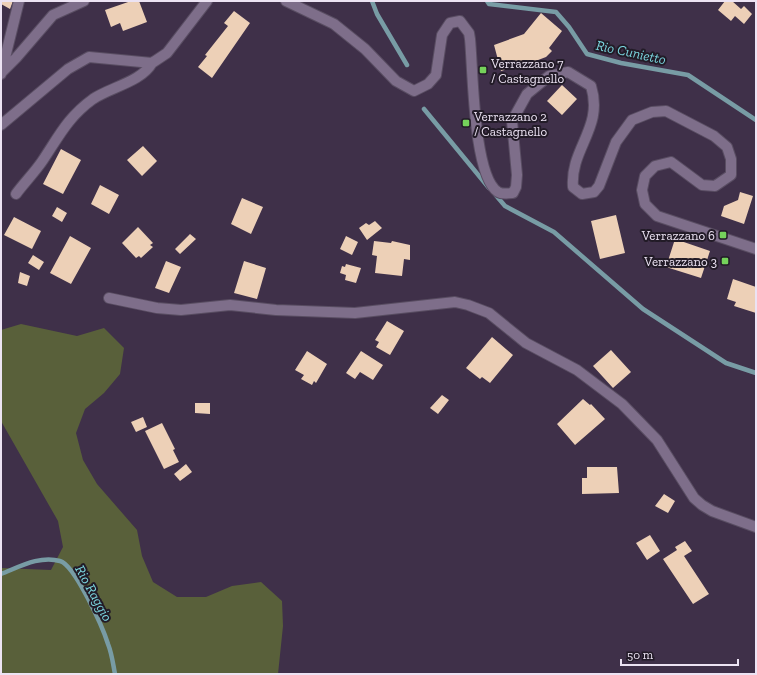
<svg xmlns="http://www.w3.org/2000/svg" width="757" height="675" font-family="'Zilla Slab',serif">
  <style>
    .green { fill: #59603a }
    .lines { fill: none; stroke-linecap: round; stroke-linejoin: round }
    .stream { stroke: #789ca5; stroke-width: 4.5 }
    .building { fill: #edd0b7 }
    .minor-casing { stroke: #594d62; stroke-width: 12 }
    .minor { stroke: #7e6e8a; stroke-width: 10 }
    .poi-dot { fill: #75d25b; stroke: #221b27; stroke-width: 1.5 }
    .labels { text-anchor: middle; stroke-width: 4; stroke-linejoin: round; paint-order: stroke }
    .poi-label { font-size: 13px; fill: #ece3f3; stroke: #221b27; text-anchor: start }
    .water-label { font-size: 14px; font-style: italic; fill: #7bd6df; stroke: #221b27 }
  </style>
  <rect width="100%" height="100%" fill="#3f3049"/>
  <!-- green -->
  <path class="green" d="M21,324L77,336L104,328L124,348L120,374L104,393L85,409L76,433L83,460L97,484L137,530L142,556L153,582L177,597H206L232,586L261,582L282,601L283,626L278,674H1V568L51,570L63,547L58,521L1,421V330Z"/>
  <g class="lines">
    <!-- stream -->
    <path class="stream" d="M372,1L377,14L407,65
      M487,1L489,4L556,12L569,27L587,54L621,63L688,75L756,120
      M424,109L489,188
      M494,193L505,206L554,232L643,309L726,363L756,373
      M1,574C19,567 40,555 60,561C75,565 103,628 108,644C112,654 113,664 115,674"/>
  </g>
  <!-- building -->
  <path class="building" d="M1,1H13L10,9L1,4Z
    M131,1H139L147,22L123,31L120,23L111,27L105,10Z
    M725,1H732L741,9L744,6L752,14L744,24L735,16L731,21L718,10Z
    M234,11L250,23L212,78L198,67L207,56L205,55L228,26L224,23Z
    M541,13L562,31L549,48L552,51L546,57L525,65L523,64L501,71L494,45L524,34Z
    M562,85L577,99L562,115L547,101Z
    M143,146L157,161L142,176L127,160Z
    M61,149L81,160L63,194L43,184Z
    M100,185L119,195L109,214L91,204Z
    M740,192L753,196L744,224L721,216L724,206L738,200Z
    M242,198L263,207L251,234L231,224Z
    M57,207L67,213L62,222L52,216Z
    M616,215L625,253L600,259L591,221Z
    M14,217L41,231L32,249L4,235Z
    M375,221L382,228L367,240L359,228L366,223L369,225Z
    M138,227L153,243L150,245L153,247L141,258L139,256L136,258L122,243Z
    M190,234L196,239L180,254L175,249Z
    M70,236L91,248L71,284L50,273Z
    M346,236L358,242L352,255L340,249Z
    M675,239L710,251L701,278L666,267Z
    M374,241L391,243L392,241L410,245V260L404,259L402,276L375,273L377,256L372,255Z
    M33,255L44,262L39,270L28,263Z
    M166,261L181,267L169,293L155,288Z
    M244,261L266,268L257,299L234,293Z
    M346,264L361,268L356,283L345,280L346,275L340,273L342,266L345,267Z
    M20,272L30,276L27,286L18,283Z
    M733,279L756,287V313L734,306L736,302L727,299Z
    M387,321L404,331L390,355L376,347L379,342L375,340Z
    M492,337L513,355L490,383L482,377L480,379L466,368Z
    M611,350L631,372L613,388L593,366Z
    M307,351L327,364L316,383L314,381L312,385L301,379L304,375L295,370Z
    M361,351L383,365L373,380L360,372L355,379L346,373Z
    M442,395L449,400L438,414L430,408Z
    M583,399L590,405L591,404L605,419L575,445L557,424Z
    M195,403H210V414L195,413Z
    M143,417L147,427L136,432L131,422Z
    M162,423L175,449L173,450L179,462L164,469L145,431Z
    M186,464L192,472L180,481L174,474Z
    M587,467H617L619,493L582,494V478H587Z
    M664,494L675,501L668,513L655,506Z
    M650,535L660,551L647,560L636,543Z
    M685,541L692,551L684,556L709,594L693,604L663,559L677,550L675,547Z"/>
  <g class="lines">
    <defs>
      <path id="minor" d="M286,1L334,24L365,49L396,81L414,91L428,84L436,75L442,35L450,23L460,21L469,33L470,39C473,68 473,176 498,192C503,195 507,193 513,193L516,187L517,175L512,121L527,94L549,76L568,72L591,86C604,128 570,148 573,187L582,194L594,192L599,186L616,142L632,120L652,112L666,111L714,136L727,147L731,159V175L715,186L702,185L671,162L655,166L645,176L642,190L645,204L657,216L756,249
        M1,73L16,58L53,15L84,1
        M1,74L19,1
        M1,125L68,69L89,57L152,63L167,53L207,1
        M16,194C24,183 35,172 43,160C59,136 68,117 93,99C111,87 141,82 152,63
        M109,298L157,308L181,310L230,305L276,310L355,313L455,302L468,305L489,313L526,343L577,370L622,404L657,440L694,498L702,505L712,511L756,527"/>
    </defs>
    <!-- minor casing -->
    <use href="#minor" class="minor-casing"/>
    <!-- minor -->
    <use href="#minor" class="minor"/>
  </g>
  <!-- markers -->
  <g class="poi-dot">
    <rect x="479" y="66" width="8" height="8" rx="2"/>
    <rect x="462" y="119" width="8" height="8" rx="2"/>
    <rect x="719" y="231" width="8" height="8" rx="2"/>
    <rect x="721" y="257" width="8" height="8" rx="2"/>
  </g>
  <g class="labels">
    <!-- poi labels -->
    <g class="poi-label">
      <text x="491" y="68">Verrazzano 7<tspan x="491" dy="15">/ Castagnello</tspan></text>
      <text x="474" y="121">Verrazzano 2<tspan x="474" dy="15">/ Castagnello</tspan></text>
      <text x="715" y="240" text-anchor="end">Verrazzano 6</text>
      <text x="717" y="266" text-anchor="end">Verrazzano 3</text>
    </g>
    <!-- water labels -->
    <g class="water-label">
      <text transform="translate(631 52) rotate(12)" y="5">Rio Cunietto</text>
      <text transform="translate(94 593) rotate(61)" y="5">Rio Raggio</text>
    </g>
  </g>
  <!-- border -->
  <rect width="757" height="675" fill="none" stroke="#ece3f3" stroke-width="4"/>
  <!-- scale -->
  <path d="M621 659v6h117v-6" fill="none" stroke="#ece3f3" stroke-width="2"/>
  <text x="627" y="659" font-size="12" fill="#ece3f3" stroke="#221b27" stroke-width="3" paint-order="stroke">50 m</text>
</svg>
